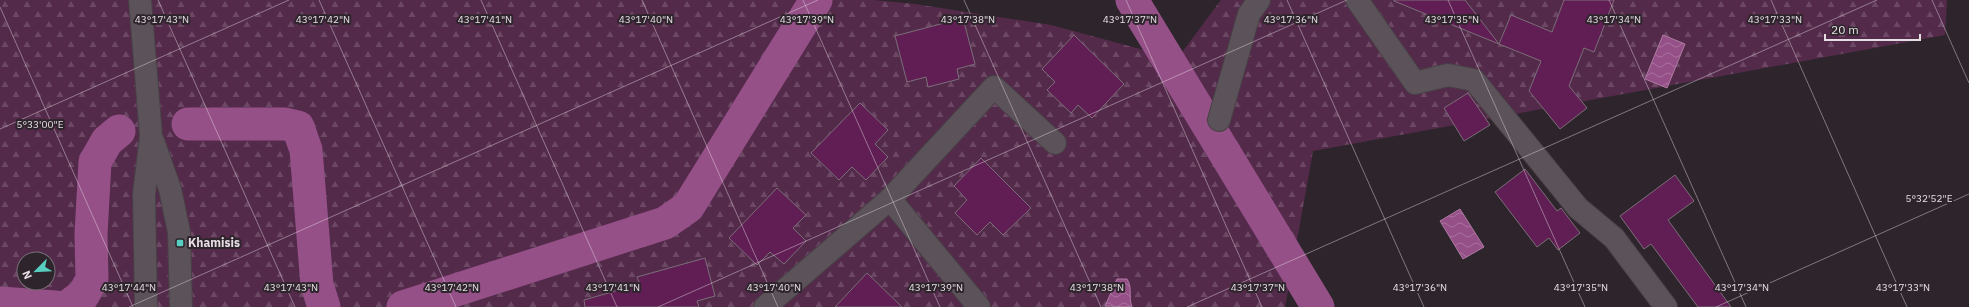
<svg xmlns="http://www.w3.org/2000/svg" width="1969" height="307" font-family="'IBM Plex Sans',sans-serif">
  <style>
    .forest { fill: url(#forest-firs); fill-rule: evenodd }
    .water { fill: url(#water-waves); stroke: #ae7ba3 }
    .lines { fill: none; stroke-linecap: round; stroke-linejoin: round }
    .canal { stroke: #965088; stroke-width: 33 }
    .building { fill: #601e54; stroke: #7a6f77 }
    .minor-casing { stroke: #484046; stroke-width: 24 }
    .minor { stroke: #5c5259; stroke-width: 22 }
    .ticks { fill: none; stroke: #e5dee3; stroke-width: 1; stroke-opacity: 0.45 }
    .poi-dot { fill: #57cec1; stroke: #2e252c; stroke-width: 1.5 }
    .labels { text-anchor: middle; stroke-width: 4; stroke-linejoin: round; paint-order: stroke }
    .poi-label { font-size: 12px; font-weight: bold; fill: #e5dee3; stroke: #2e252c; text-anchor: start }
    .ticks-label { font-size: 10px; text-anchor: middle; fill: #e5dee3; stroke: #2e252c; stroke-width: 4; stroke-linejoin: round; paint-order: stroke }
  </style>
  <defs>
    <pattern id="forest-firs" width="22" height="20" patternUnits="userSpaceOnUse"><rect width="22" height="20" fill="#542a4b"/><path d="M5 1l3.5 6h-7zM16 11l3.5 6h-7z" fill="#6c4865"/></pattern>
    <pattern id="water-waves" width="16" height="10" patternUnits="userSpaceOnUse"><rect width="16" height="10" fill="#965088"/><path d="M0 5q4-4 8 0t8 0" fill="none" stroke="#a9719e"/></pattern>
  </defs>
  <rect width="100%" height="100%" fill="#2e252c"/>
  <!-- forest -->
  <path class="forest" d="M0,0H873L915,4L1051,25L1177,59L1221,0H1947L1945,35L1313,151L1285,307H0ZM24,259H48V283H24Z"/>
  <!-- water -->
  <path class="water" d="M1663,35L1685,44L1667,88L1645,79Z
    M1460,209L1484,247L1463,259L1440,221Z
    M1117,279H1127C1133,289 1128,296 1132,307L1105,306Z"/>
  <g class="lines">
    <!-- canal -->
    <path class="canal" d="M1132,0L1318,307
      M188,124H285L298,127L306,150L317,285L324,307
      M0,303L55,307
      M67,307L84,294L92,279L91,234L95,162L107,141L119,131
      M403,307L665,223L688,207L816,0"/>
  </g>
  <!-- building -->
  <path class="building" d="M1394,0H1465L1499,44L1394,1Z
    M1564,0H1614L1594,52L1584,48L1569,86L1587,108L1560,129L1529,91L1541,61L1499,44L1511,15L1552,32Z
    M963,18L975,64L957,69L959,79L928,87L926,77L907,82L895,36Z
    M1074,35L1124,84L1092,118L1078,105L1071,113L1047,90L1055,82L1042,69Z
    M1468,93L1490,125L1464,141L1444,108Z
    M860,103L888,130L875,144L888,157L866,180L852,167L839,180L811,153Z
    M981,158L1031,208L1003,235L990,222L977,235L955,213L967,200L954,186Z
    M1525,169L1557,211L1561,208L1580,233L1558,250L1549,238L1537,247L1495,192Z
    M1675,175L1694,201L1668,220L1731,307H1698L1651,244L1644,249L1620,216Z
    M777,188L806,215L793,228L806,241L784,264L770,252L757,265L729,238Z
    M705,258L715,296L697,301L699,307H585L584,300L640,284L637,277Z
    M867,273L902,307H835Z"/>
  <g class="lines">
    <defs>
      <path id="minor" d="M140,0L151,136L144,194L146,307
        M1357,0L1415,83L1448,75L1474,80L1578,208L1614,238L1666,307
        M1219,120L1249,14L1259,0
        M153,141L170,189L179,232L181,307
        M890,199L994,87L1055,143
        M765,307L890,199L979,307"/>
    </defs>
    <!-- minor casing -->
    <use href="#minor" class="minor-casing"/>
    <!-- minor -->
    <use href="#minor" class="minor"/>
  </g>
  <!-- ticks -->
  <path class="ticks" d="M158,0L295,307M319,0L456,307M481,0L617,307M642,0L778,307M803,0L940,307M964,0L1101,307M1126,0L1262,307M1287,0L1424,307M1448,0L1585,307M1609,0L1746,307M1771,0L1907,307M1932,0L1969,83M0,7L133,307M0,129L289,0M129,307L818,0M658,307L1347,0M1187,307L1877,0M1716,307L1969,194"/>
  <!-- markers -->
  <rect class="poi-dot" x="176" y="239" width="8" height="8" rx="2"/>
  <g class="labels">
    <!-- poi labels -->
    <g class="poi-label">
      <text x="188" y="247">Khamisis</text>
    </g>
  </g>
  <g class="ticks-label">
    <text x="162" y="23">43°17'43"N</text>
    <text x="323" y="23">43°17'42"N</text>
    <text x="485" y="23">43°17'41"N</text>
    <text x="646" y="23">43°17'40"N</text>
    <text x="807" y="23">43°17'39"N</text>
    <text x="968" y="23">43°17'38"N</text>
    <text x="1130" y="23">43°17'37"N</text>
    <text x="1291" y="23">43°17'36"N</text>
    <text x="1452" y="23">43°17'35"N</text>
    <text x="1614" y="23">43°17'34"N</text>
    <text x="1775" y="23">43°17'33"N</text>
    <text x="40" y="128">5°33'00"E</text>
    <text x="1929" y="202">5°32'52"E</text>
    <text x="129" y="291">43°17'44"N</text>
    <text x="291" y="291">43°17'43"N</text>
    <text x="452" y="291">43°17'42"N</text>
    <text x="613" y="291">43°17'41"N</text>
    <text x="774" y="291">43°17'40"N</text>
    <text x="936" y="291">43°17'39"N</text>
    <text x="1097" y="291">43°17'38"N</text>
    <text x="1258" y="291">43°17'37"N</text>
    <text x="1420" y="291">43°17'36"N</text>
    <text x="1581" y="291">43°17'35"N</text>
    <text x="1742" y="291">43°17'34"N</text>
    <text x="1903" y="291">43°17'33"N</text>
  </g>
  <!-- north arrow -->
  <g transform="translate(36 271) rotate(246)"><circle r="19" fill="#2e252c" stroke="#776f75"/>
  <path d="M0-3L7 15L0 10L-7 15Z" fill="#57cec1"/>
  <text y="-6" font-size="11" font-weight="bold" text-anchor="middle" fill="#e5dee3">N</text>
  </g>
  <!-- scale -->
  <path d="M1825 34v6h95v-6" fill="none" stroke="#e5dee3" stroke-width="2"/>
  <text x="1831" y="34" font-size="12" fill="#e5dee3" stroke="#2e252c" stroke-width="3" paint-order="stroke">20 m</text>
</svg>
